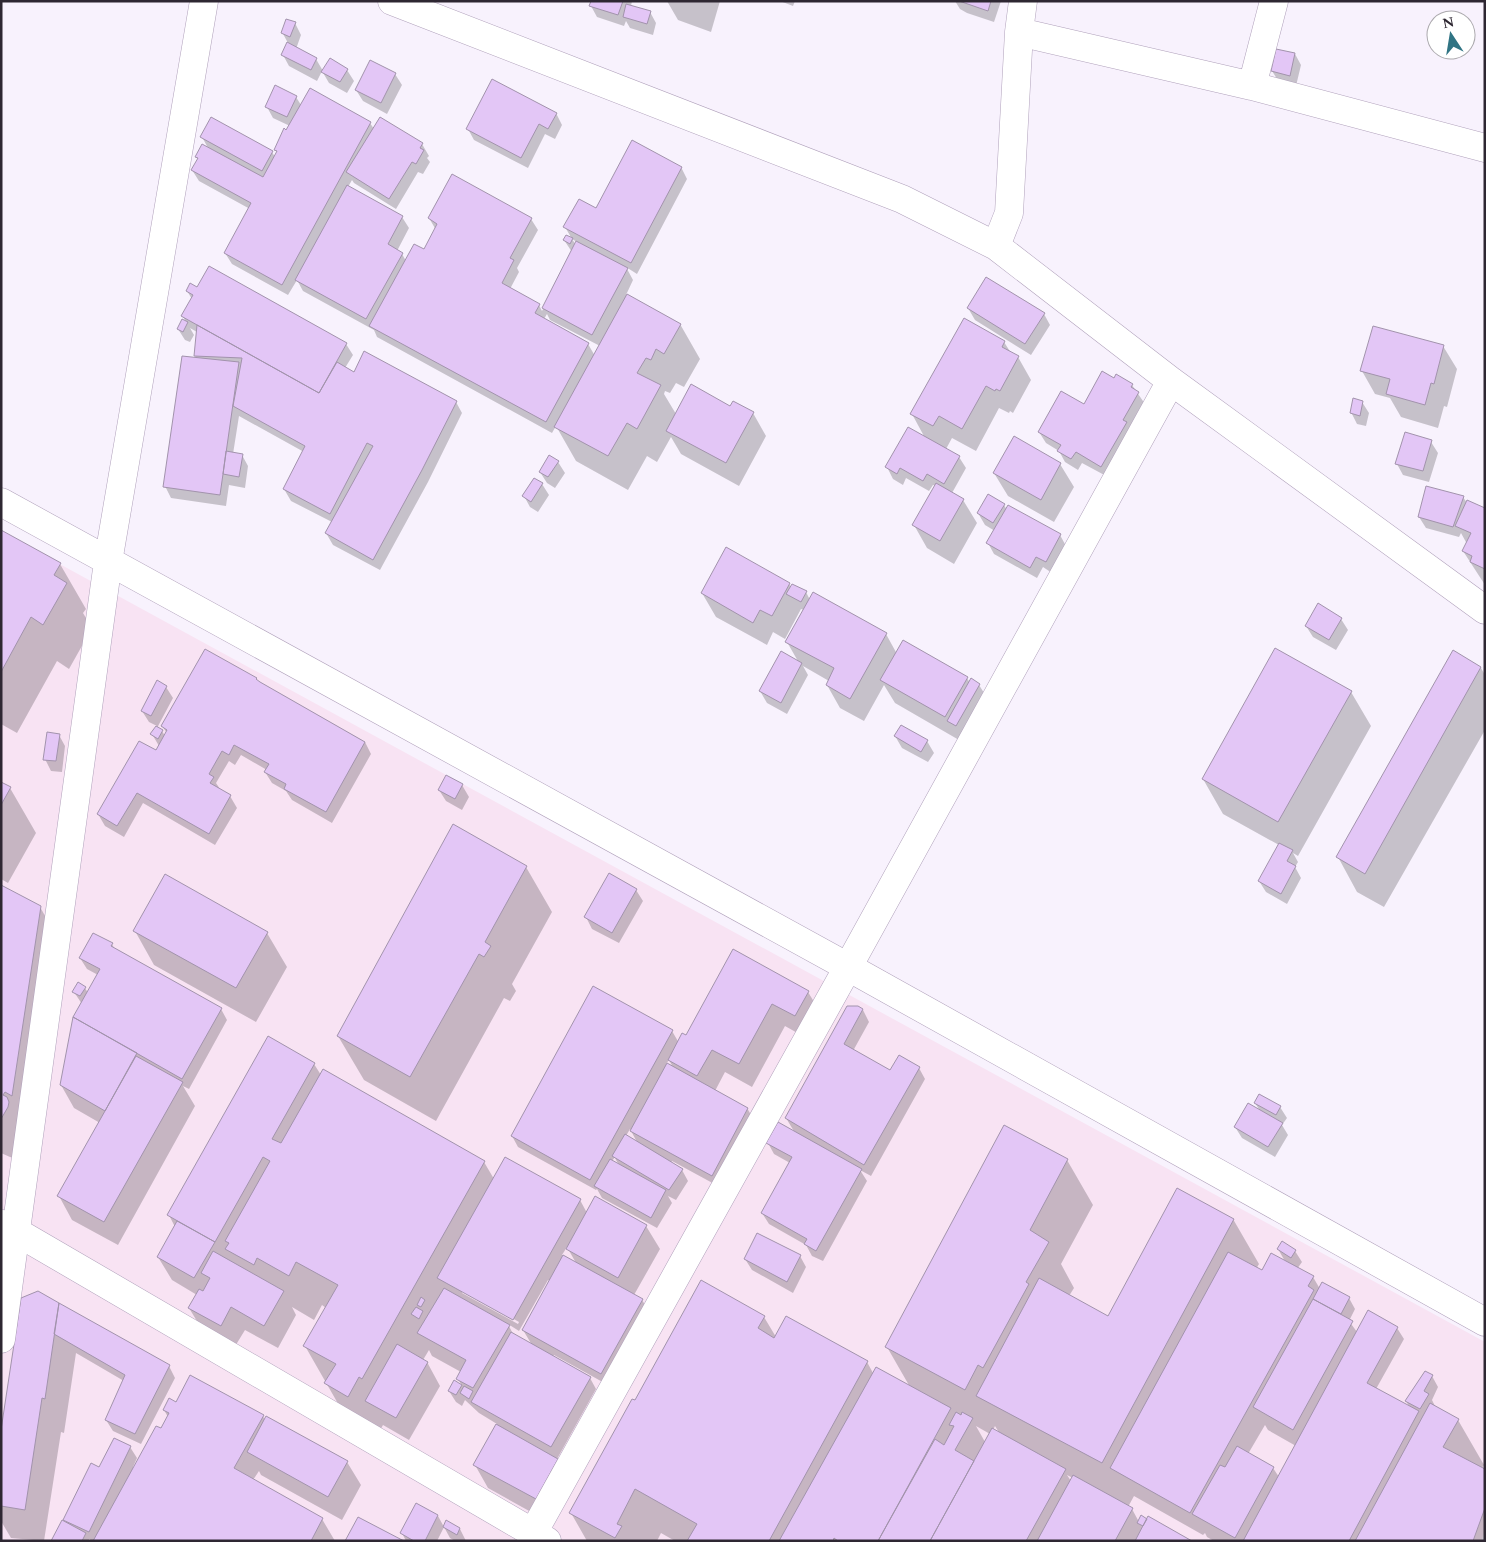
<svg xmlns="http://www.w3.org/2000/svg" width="1486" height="1542" font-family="Spectral,serif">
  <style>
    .industrial { fill: #f8e3f3 }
    .shadow { fill: #0003; fill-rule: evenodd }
    .building { fill: #e3c6f6; stroke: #a293ac }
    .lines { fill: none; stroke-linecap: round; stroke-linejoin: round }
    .minor-casing { stroke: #b0a1bb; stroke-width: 29 }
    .minor { stroke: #fff; stroke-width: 28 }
  </style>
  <rect width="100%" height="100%" fill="#f8f2fd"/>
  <!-- industrial -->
  <path class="industrial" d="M1,532L1485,1342V1531L1481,1541H1Z"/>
  <!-- shadow -->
  <path class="shadow" d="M592,1H632L631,6L650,12L656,23L653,35L630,28L626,21L624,26L597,17L591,6Z
    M667,1H720L711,32L678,20Z
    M780,1H795L793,6Z
    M955,1H1001L994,22L967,13L960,9Z
    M295,23L301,35L296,49L316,59L323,71L347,70L354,81L347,93L329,83L322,71L317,81L289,66L283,55L288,43L282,32Z
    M1295,54L1301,65L1296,86L1279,82L1272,71Z
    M395,74L402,85L387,114L363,101L356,90Z
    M296,97L301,105L370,123L374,129L422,144L429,156L427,158L430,162L423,174L418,172L396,209L354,183L352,180L348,187L402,217L409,228L397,251L402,254L406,261L424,250L436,230L429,218L531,219L538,230L517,268L519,272L510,289L539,305L542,311L572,252L564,240L572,239L565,227L681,167L687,179L637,274L626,267L633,280L626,295L680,324L700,359L684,387L676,383L670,393L665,391L664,394L676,414L730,407L753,413L766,436L739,486L681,454L671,437L657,462L647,456L628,490L576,461L556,426L552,433L377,337L374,330L303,291L297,280L288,295L232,264L225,253L250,209L199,181L192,170L198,160L196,157L208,148L202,137L272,152L275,157L277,153L276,150L290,126L273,118L267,107ZM572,239L577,242L576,245ZM547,314L550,320L600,346L595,356L588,344L544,319Z
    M556,113L562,125L555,139L545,134L528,168L474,140L468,129Z
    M187,291L346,344L353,355L345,368L354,373L456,402L462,413L428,482L380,570L333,545L326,533L332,522L291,501L284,489L304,452L239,416L233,454L242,455L248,466L245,488L229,485L226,506L171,498L165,486L197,359L195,356L197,332L190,328L194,335L190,342L185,340L178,329L186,323L183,316L192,299Z
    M968,308L1044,314L1050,325L1031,355L975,320Z
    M1004,342L1011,353L1018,357L1031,380L1013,413L1010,411L1009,413L999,408L976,451L952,438L946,449L959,457L966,468L952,493L963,500L977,523L954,564L927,548L914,525L936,486L933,485L929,491L906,478L903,485L893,479L887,467L925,438L912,414Z
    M1443,346L1457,369L1447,407L1444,406L1438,428L1401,417L1390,398L1375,394L1362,371Z
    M1114,379L1132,385L1145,404L1108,477L1082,463L1078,470L1065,462L1059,451L1046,443L1039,432L1084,405Z
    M1362,402L1369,413L1366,426L1357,424L1351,412Z
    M1431,442L1438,453L1429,482L1403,475L1397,464Z
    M558,462L565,473L555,488L547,483L540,472Z
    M1060,464L1074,487L1054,522L1008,496L994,473Z
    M542,484L549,495L538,512L530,507L524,496Z
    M1463,497L1467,503L1485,510V585L1463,551L1467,544L1461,533L1459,537L1426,528L1419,517Z
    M1004,505L1007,510L1060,535L1066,546L1052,573L1043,567L1037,578L994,554L988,543L995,531L985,525L978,513Z
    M1,532L60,564L86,609L83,613L92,628L69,669L57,661L17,733L1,724Z
    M789,584L791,587L806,592L810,600L886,634L897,654L967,678L970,683L979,685L986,696L959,740L895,703L884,685L864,721L840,708L827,685L829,681L803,666L808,675L787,714L767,703L760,691L799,663L787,642L804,610L801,609L785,639L773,632L767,645L716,617L702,593Z
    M1341,619L1348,630L1336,650L1313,637L1306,626Z
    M1453,652L1481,668L1485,675V730L1384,907L1357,892L1338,857Z
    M256,679L258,682L365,742L371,754L332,823L292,800L286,791L272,783L265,772L267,770L241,755L235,765L229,761L216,783L220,789L230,796L237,808L215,845L143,803L124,837L105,826L98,814L156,752L159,746L152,734L157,726L149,722L142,711L166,687L173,698L157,728L162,731L165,736L167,733L162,726Z
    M1351,692L1371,726L1298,856L1293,853L1298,862L1295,867L1301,878L1287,904L1266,892L1259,881L1279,845L1223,814L1203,779Z
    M901,727L927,741L934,753L928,762L902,748L895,736Z
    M59,735L65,746L62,772L51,771L45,759Z
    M447,777L462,785L469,797L462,810L446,801L439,790Z
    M1,783L10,788L36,833L8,883L1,879Z
    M526,867L552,912L512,984L516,991L510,1001L504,998L436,1121L364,1080L338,1036Z
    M1,886L40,907L60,942L14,1158L10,1157L1,1153Z
    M636,890L643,901L619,943L592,929L586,917Z
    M135,931L267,933L287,967L256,1022L154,965Z
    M112,944L114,948L221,1009L227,1020L189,1089L183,1086L195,1106L118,1245L72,1220L59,1196L100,1123L74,1108L61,1085L82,1004L74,992L85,988L88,993L98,975L87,969L80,958Z
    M734,950L808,992L822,1015L808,1039L785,1026L752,1087L725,1072L715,1091L747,1108L754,1120L718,1186L672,1161L671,1163L682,1170L688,1181L676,1200L668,1196L672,1203L657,1228L602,1198L597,1189L596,1190L518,1147L512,1136L672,1031L679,1043L686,1037ZM669,1060L674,1069L666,1064ZM630,1129L638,1144L626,1136ZM615,1157L616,1160L619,1165L612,1161Z
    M858,1007L863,1010L869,1022L853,1051L891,1071L919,1068L925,1079L871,1176L860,1170L867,1181L823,1261L812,1256L806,1245L769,1224L762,1213L790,1163L774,1154L768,1143L795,1133L786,1118Z
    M314,1064L321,1075L484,1162L494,1179L580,1200L587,1213L646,1226L660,1249L634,1295L642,1300L649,1311L608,1385L554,1355L552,1357L590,1378L596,1389L557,1459L571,1483L549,1522L488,1488L475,1465L497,1424L479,1413L465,1400L462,1406L456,1402L449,1391L454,1382L462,1386L458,1379L461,1372L432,1356L429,1350L423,1360L427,1362L440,1386L409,1440L383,1425L374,1441L352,1428L305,1346L326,1308L322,1305L314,1320L292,1307L296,1315L278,1348L245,1330L234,1348L203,1331L189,1308L197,1295L172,1280L158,1257L175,1227L169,1215ZM567,1247L576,1263L562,1255ZM548,1280L550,1281L523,1330L532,1345L514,1336L508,1324L519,1331ZM462,1290L519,1322L518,1324L462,1293Z
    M1255,1103L1280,1107L1287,1118L1282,1125L1288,1135L1275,1157L1242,1138L1235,1127L1260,1111Z
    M1067,1160L1093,1205L1061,1264L1074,1288L1069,1296L1109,1318L1233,1219L1259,1264L1256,1269L1263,1272L1286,1263L1278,1249L1295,1251L1302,1262L1297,1269L1313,1277L1320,1289L1349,1298L1355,1309L1349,1321L1357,1332L1397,1328L1404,1339L1376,1389L1410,1408L1406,1401L1432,1376L1438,1387L1432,1400L1435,1406L1458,1420L1484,1465L1481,1469L1485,1471V1541H1214L1207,1537L1205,1533L1203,1535L1134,1496L1128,1507L1132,1509L1139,1522L1189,1541H675L661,1533L657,1541H587L571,1513L635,1402L701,1282L764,1317L776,1337L867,1362L873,1373L910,1387L887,1347ZM1265,1425L1268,1430L1296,1446L1279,1477L1273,1468L1248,1454ZM976,1426L990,1434L985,1442ZM995,1426L1000,1434L993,1430ZM1067,1475L1073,1478L1071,1481Z
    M800,1256L806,1267L793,1293L752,1270L745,1259Z
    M22,1299L169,1366L175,1378L141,1444L113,1431L106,1420L124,1381L76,1353L64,1433L61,1432L44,1541L11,1538L1,1521V1438Z
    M176,1404L263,1416L265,1421L347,1462L361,1485L342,1520L261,1475L259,1471L253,1480L322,1519L335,1541H92L89,1539V1541H52L67,1524L65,1520L100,1469L130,1447L137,1458L133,1467L135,1468L168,1417L164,1410Z
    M438,1516L444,1527L460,1529L466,1541H455L450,1538L444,1527L437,1541H406L402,1533Z"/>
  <!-- building -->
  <path class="building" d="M591,1H623L618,15L589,6Z
    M959,1H991L988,11Z
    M626,4L651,11L647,24L623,17Z
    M286,19L296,22L290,37L281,33Z
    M287,42L317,58L311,70L281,55Z
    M1276,49L1295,53L1290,76L1271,71Z
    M330,58L348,69L340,82L321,72Z
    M370,60L396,73L381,103L355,90Z
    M492,79L557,113L548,129L539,124L521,158L466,129Z
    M275,85L297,96L287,117L265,107Z
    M310,88L371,122L282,285L224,253L251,203L191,170L198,158L195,157L202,144L263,177L277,151L274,150L284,128L286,130Z
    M211,117L273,151L262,171L200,137Z
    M380,117L423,143L420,148L424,150L416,164L412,162L389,199L346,172Z
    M632,140L682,167L631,263L563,227L579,199L596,208Z
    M452,174L532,218L510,258L514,260L502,283L540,304L535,313L589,343L546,422L369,326L414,244L424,249L437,224L428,218Z
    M347,185L403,216L388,244L403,253L366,319L295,280Z
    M566,235L573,238L570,244L563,240Z
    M576,241L628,268L592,335L542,308Z
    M209,266L347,343L319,393L181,316L193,295L186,291L190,283L197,287Z
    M986,277L1045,313L1025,344L967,308Z
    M627,294L681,324L664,354L656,349L651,360L646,358L637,373L661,385L637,429L627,423L608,456L554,427Z
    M964,318L1005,341L1002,347L1019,356L1000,391L996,389L995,391L986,386L962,429L939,416L933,426L910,414Z
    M182,319L188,322L183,332L177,329Z
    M197,325L319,393L337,362L354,372L364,351L457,401L422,470L373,560L325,533L373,446L367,443L330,514L283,489L305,446L233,406L242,358L194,356Z
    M1373,326L1444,345L1434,384L1431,383L1425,405L1386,394L1390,379L1360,371Z
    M182,356L239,362L220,495L163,487Z
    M1102,371L1114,378L1116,374L1133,384L1131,387L1139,392L1123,420L1127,422L1101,467L1076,452L1071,459L1057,451L1061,445L1038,432L1061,391L1084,404Z
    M691,384L730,406L733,401L754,412L726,463L666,431Z
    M1353,398L1363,401L1360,416L1350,413Z
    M908,427L960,456L944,484L927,474L923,481L900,468L897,474L885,467Z
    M1405,432L1432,440L1423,471L1395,464Z
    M1014,436L1061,463L1041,500L993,473Z
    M226,451L243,454L239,477L223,474Z
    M549,455L559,461L548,477L539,472Z
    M534,478L543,483L531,502L522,496Z
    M936,483L964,499L940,541L912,525Z
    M1426,486L1464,496L1453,527L1418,517Z
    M988,494L1005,504L993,523L977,513Z
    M1467,500L1485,508V569L1470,562L1472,556L1462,551L1471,533L1455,526Z
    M1008,505L1061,534L1046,562L1036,557L1030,568L986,543Z
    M1,530L61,563L54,575L67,583L43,625L31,617L1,672Z
    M726,547L790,583L772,616L760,610L753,623L701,593Z
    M792,584L807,591L801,602L786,594Z
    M813,592L887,633L850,699L826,685L834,668L785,642Z
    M1318,603L1342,618L1329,640L1305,626Z
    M903,640L968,677L945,717L880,680Z
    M1275,648L1352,691L1278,822L1202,779Z
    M205,649L257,678L256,679L260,682L365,742L326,812L284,789L286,784L264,772L269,764L234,745L229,755L222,751L209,774L214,777L210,783L231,795L209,834L137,793L117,826L97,814L139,741L156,750L167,730L161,726Z
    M1453,650L1481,667L1365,874L1336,857Z
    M781,651L802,663L781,703L759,691Z
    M971,678L980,684L956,726L947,721Z
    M157,680L167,686L151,716L141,711Z
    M901,725L928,740L921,752L894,736Z
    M156,726L163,730L158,739L150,734Z
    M47,732L60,734L56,761L43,760Z
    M446,775L463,784L455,799L438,790Z
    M1,782L11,787L1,805Z
    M453,824L527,866L485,942L491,946L484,957L479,954L410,1077L337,1036Z
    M1279,843L1293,850L1287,861L1296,866L1281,894L1258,881Z
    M609,873L637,889L612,933L584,917Z
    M165,874L268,932L236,988L133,931Z
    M1,885L41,906L12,1096L5,1092L3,1095L7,1097L9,1102L8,1107L1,1119Z
    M93,933L113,943L111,946L222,1008L182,1079L73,1017L100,969L79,958Z
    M733,949L809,991L795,1016L772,1004L739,1064L712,1050L697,1076L668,1060L682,1033L686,1035Z
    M78,982L86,987L80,996L72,992Z
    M593,986L673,1030L590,1180L511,1136Z
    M847,1006H858L863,1009L844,1044L890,1070L899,1055L920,1067L864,1165L785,1118Z
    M73,1017L137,1053L105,1111L60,1085Z
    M268,1036L315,1063L272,1139L281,1143L323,1069L485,1161L362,1379L359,1377L348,1397L324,1383L336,1364L303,1346L338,1285L296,1262L289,1276L257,1258L254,1265L225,1249L229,1243L225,1241L270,1161L263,1157L215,1242L167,1215Z
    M136,1056L183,1082L104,1222L57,1196Z
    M667,1063L748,1108L712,1176L630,1131Z
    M1259,1094L1281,1106L1276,1115L1254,1103Z
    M1248,1103L1283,1123L1268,1147L1234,1127Z
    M778,1122L862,1169L816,1251L804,1244L807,1239L761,1213L792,1157L766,1143Z
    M1004,1125L1068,1159L1030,1230L1049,1242L1026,1282L1029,1284L983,1368L978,1365L965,1390L885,1347Z
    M625,1134L683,1169L669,1190L612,1156Z
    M505,1157L581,1199L513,1320L437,1278Z
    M610,1159L666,1190L651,1218L594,1186Z
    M1177,1188L1234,1219L1102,1463L976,1396L1039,1278L1108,1316Z
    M595,1196L647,1225L618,1278L566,1249Z
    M177,1221L215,1242L194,1278L157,1257Z
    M757,1233L801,1255L787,1282L744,1259Z
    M1282,1241L1296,1250L1291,1258L1277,1249Z
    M213,1251L284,1291L264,1326L231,1307L221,1326L188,1308L199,1289L203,1291L210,1278L201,1273Z
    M1228,1252L1262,1270L1271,1253L1314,1276L1308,1286L1314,1290L1190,1513L1110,1468Z
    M563,1255L643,1299L601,1374L522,1330Z
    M701,1280L765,1316L758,1328L774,1338L786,1316L868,1361L769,1541H687L697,1524L635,1489L617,1524L622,1526L615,1538L569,1513L632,1399L635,1400Z
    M1322,1282L1350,1297L1341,1314L1313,1299Z
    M444,1288L510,1325L473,1388L456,1379L466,1360L417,1333Z
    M38,1291L59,1303L45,1399L42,1398L25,1510L1,1506V1430L21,1298Z
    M421,1297L425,1300L421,1307L417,1305Z
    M1313,1299L1353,1321L1293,1430L1253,1407Z
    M59,1303L170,1365L135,1434L105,1420L125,1375L54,1334Z
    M416,1307L423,1311L419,1319L411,1314Z
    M1368,1310L1398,1327L1367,1383L1419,1411L1349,1541H1243Z
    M511,1332L591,1377L551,1447L471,1402Z
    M397,1344L428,1362L396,1418L365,1401Z
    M876,1367L951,1408L878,1541H838L834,1538L833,1541H779Z
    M1425,1371L1433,1375L1424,1391L1429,1394L1420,1409L1405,1401Z
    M190,1375L264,1415L234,1468L323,1518L311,1541H93L156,1426L161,1428L169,1413L163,1410L169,1398L176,1402Z
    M454,1380L462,1385L456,1395L448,1391Z
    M464,1386L473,1391L469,1399L460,1393Z
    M1430,1403L1459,1419L1443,1447L1485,1469V1508L1473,1541H1355Z
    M956,1412L961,1415L962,1412L973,1418L955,1450L974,1461L930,1541H878L935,1439L944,1445L954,1426L949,1425Z
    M266,1416L348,1461L328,1497L247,1452Z
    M496,1424L558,1459L536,1499L473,1465Z
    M992,1428L1066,1469L1026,1541H930Z
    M114,1438L131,1446L89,1532L63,1520L91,1463L99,1467Z
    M1237,1446L1274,1467L1235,1538L1192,1514L1220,1465L1225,1467Z
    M1073,1475L1133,1508L1115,1541H1037Z
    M416,1503L438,1515L425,1541H414L400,1533Z
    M1141,1515L1147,1519L1143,1526L1137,1523Z
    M1148,1516L1192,1541H1135Z
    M358,1517L404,1541H345Z
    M62,1520L86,1533L82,1541H51Z
    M446,1520L460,1528L457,1535L443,1527Z"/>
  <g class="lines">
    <defs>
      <path id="minor" d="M392,1L902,199L996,246L1171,381L1485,610
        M1019,32L1252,86L1485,148
        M1252,86L1274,1
        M996,246L1009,213L1019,32L1023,1
        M1,502L848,967L1485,1322
        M3,1224L547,1541
        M1,1339L108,562L204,1
        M533,1533L848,967L1171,381"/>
    </defs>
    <!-- minor casing -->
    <use href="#minor" class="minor-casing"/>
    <!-- minor -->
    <use href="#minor" class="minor"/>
  </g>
  <!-- border -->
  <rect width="1486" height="1542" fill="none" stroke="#2e2732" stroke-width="5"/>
  <!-- north arrow -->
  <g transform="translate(1451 35) rotate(348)"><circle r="24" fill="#ffffff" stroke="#aba9ad"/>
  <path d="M0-4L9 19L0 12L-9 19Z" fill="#307484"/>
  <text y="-8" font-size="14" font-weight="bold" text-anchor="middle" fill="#2e2732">N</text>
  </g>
</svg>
